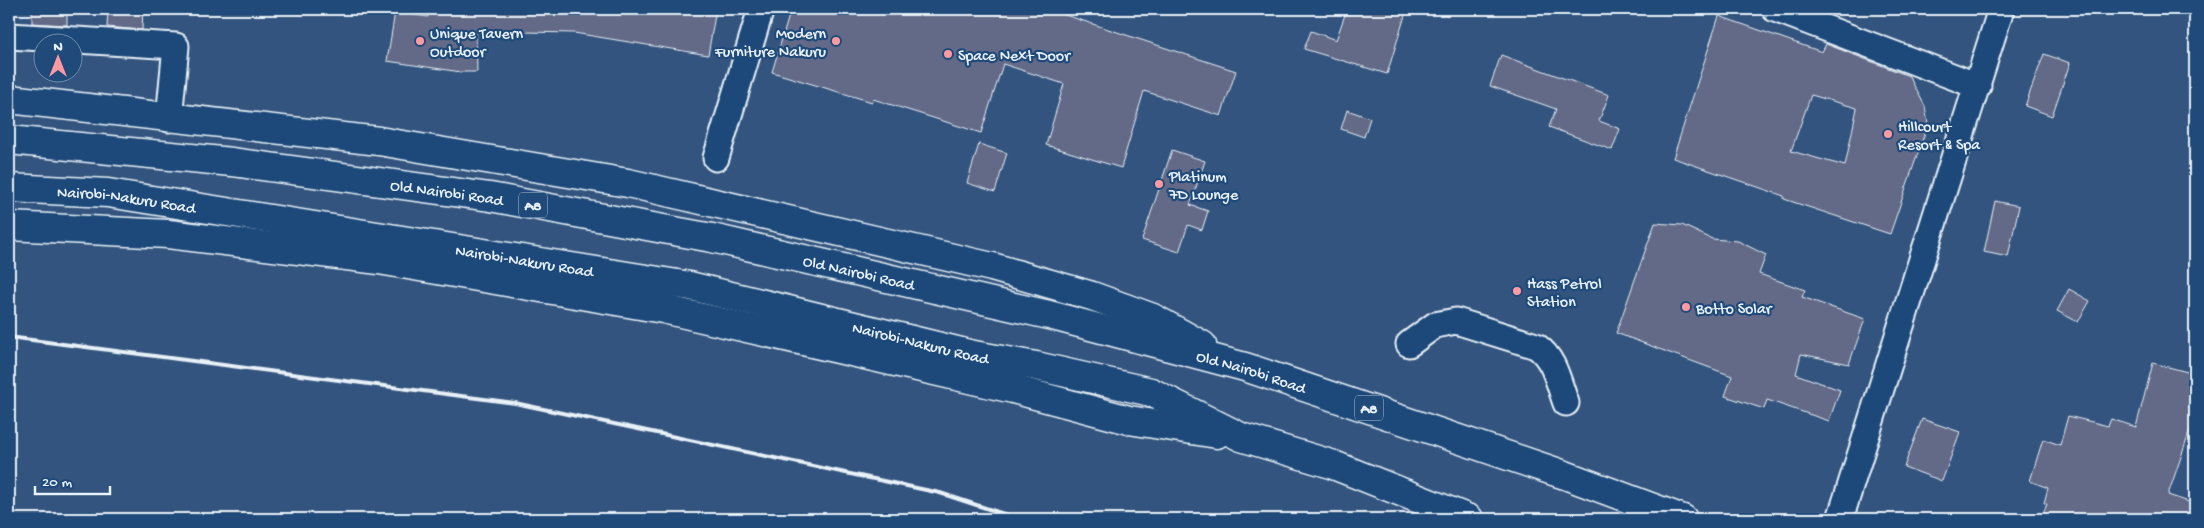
<svg xmlns="http://www.w3.org/2000/svg" width="2204" height="528" font-family="'Gochi Hand',sans-serif">
  <style>
    .building { fill: #636a87; stroke: #e8f1f8; fill-rule: evenodd }
    .lines { fill: none; stroke-linecap: round; stroke-linejoin: round }
    .minor-casing { stroke: #e8f1f8; stroke-width: 29 }
    .highway-casing { stroke: #e8f1f8; stroke-width: 31 }
    .minor { stroke: #1f4a7a; stroke-width: 25 }
    .highway { stroke: #1f4a7a; stroke-width: 28 }
    .rail { stroke: #e8f1f8; stroke-width: 4 }
    .poi-dot { fill: #ff9aa2; stroke: #1f4a7a; stroke-width: 2 }
    .labels { text-anchor: middle; stroke-width: 4.5; stroke-linejoin: round; paint-order: stroke }
    .shield { fill: #1f4a7a; stroke: #acbfd2; stroke-width: 1 }
    .shield-label { font-size: 15px; font-weight: bold; fill: #e8f1f8 }
    .poi-label { font-size: 16px; fill: #e8f1f8; stroke: #1f4a7a; text-anchor: start }
    .street-label { font-size: 16px; fill: #e8f1f8; stroke: #1f4a7a }
  </style>
  <rect width="100%" height="100%" fill="#33547e"/>
  <filter id="ink" filterUnits="userSpaceOnUse"><feTurbulence type="fractalNoise" baseFrequency=".02" numOctaves="2"/><feDisplacementMap in="SourceGraphic" scale="10" xChannelSelector="R" yChannelSelector="G"/><feConvolveMatrix kernelMatrix="1 2 1 2 8 2 1 2 1" color-interpolation-filters="sRGB"/></filter>
  <g filter="url(#ink)">
    <!-- building -->
    <path class="building" d="M32,9H67V25L32,23Z
      M108,9H143L142,30L107,27Z
      M428,9H716L708,55L574,33L476,31L477,72H461L387,61L395,12L428,17Z
      M791,9H1047L1236,71L1221,116L1144,91L1121,168L1046,145L1064,84L1003,64L981,133L873,99L872,102L772,72Z
      M1347,9H1407L1387,74L1304,49L1311,31L1336,40Z
      M1719,16L1822,52L1826,44L1909,76L1925,106L1928,124L1890,234L1784,199V196L1673,158ZM1811,95L1857,108L1845,166L1791,151Z
      M2044,54L2070,63L2052,116L2025,106Z
      M1501,55L1609,95L1599,121L1620,129L1612,150L1549,127L1556,109L1490,86Z
      M1347,110L1370,118L1364,137L1341,129Z
      M979,144L1007,153L995,192L967,183Z
      M1172,150L1205,161L1190,205L1208,211L1202,230L1188,225L1179,252L1142,240Z
      M1995,201L2019,206L2008,257L1984,252Z
      M1655,223L1682,225L1712,239L1738,241L1766,255L1759,274L1805,290L1802,297L1865,319L1849,364L1801,354L1796,374L1840,390L1829,421L1767,400L1764,409L1725,396L1732,376L1616,333Z
      M2069,289L2090,301L2078,322L2057,311Z
      M2153,363L2195,374V416L2168,495L2195,504V519H2041L2047,504L2044,503L2048,488L2030,481L2043,439L2060,445L2068,416L2108,426L2111,419L2136,427Z
      M1922,419L1960,432L1942,481L1904,467Z"/>
    <g class="lines">
      <defs>
        <path id="minor" d="M1775,9L1978,86
          M9,36L176,46L169,119
          M716,158L761,9
          M1409,344L1435,325L1456,321L1536,346C1555,359 1558,382 1566,403
          M1840,519L2001,9"/>
        <g id="highway">
          <path d="M9,99L379,141L628,183L992,267L1092,296L1153,318L1202,345"/>
          <path id="s1" d="M9,140L232,162L490,197L712,238L1049,315L1245,367L1565,475L1683,519"/>
          <path id="s2" d="M9,188L108,193L690,286L974,355L1036,366L1151,392L1241,437L1331,464L1469,519"/>
          <path d="M9,226L168,234L379,260L663,309L1013,389L1129,420L1217,434"/>
        </g>
      </defs>
      <!-- minor casing -->
      <use href="#minor" class="minor-casing"/>
      <!-- highway casing -->
      <use href="#highway" class="highway-casing"/>
      <!-- minor -->
      <use href="#minor" class="minor"/>
      <!-- highway -->
      <use href="#highway" class="highway"/>
      <!-- rail -->
      <path class="rail" d="M9,337L515,403L940,493L1019,519"/>
    </g>
  </g>
  <!-- markers -->
  <g class="poi-dot">
    <circle cx="420" cy="41" r="5"/>
    <circle cx="836" cy="41" r="5"/>
    <circle cx="948" cy="54" r="5"/>
    <circle cx="1888" cy="134" r="5"/>
    <circle cx="1159" cy="184" r="5"/>
    <circle cx="1517" cy="291" r="5"/>
    <circle cx="1686" cy="307" r="5"/>
  </g>
  <g class="labels">
    <!-- shield labels -->
    <g class="shield">
      <rect x="519" y="192.5" width="28" height="25" rx="4"/>
      <rect x="1355" y="395.5" width="28" height="25" rx="4"/>
    </g>
    <g class="shield-label">
      <text x="533" y="210">A8</text>
      <text x="1369" y="413">A8</text>
    </g>
    <!-- poi labels -->
    <g class="poi-label">
      <text x="430" y="38">Unique Tavern<tspan x="430" dy="18">Outdoor</tspan></text>
      <text x="826" y="38" text-anchor="end">Modern<tspan x="826" dy="18">Furniture Nakuru</tspan></text>
      <text x="958" y="60">Space Next Door</text>
      <text x="1898" y="131">Hillcourt<tspan x="1898" dy="18">Resort &amp; Spa</tspan></text>
      <text x="1169" y="181">Platinum<tspan x="1169" dy="18">7D Lounge</tspan></text>
      <text x="1527" y="288">Hass Petrol<tspan x="1527" dy="18">Station</tspan></text>
      <text x="1696" y="313">Botto Solar</text>
    </g>
    <!-- street labels -->
    <g class="street-label">
      <text dy="6" stroke="none"><textPath href="#s1" startOffset="441">Old Nairobi Road</textPath></text>
      <text dy="6" stroke="none"><textPath href="#s2" startOffset="118">Nairobi-Nakuru Road</textPath></text>
      <text dy="6" stroke="none"><textPath href="#s2" startOffset="521">Nairobi-Nakuru Road</textPath></text>
      <text dy="6" stroke="none"><textPath href="#s1" startOffset="861">Old Nairobi Road</textPath></text>
      <text dy="6" stroke="none"><textPath href="#s2" startOffset="926">Nairobi-Nakuru Road</textPath></text>
      <text dy="6" stroke="none"><textPath href="#s1" startOffset="1266">Old Nairobi Road</textPath></text>
    </g>
  </g>
  <!-- margin -->
  <rect width="2204" height="528" fill="none" stroke="#1f4a7a" stroke-width="30"/>
  <rect x="15" y="15" width="2174" height="498" fill="none" stroke="#e8f1f8" stroke-width="2" filter="url(#ink)"/>
  <!-- north arrow -->
  <g transform="translate(58 58)"><circle r="24" fill="#1f4a7a" stroke="#6f8dac"/>
  <path d="M0-4L9 19L0 12L-9 19Z" fill="#ff9aa2"/>
  <text y="-8" font-size="14" font-weight="bold" text-anchor="middle" fill="#e8f1f8">N</text>
  </g>
  <!-- scale -->
  <path d="M35 486v8h75v-8" fill="none" stroke="#e8f1f8" stroke-width="2.5"/>
  <text x="42" y="486" font-size="15" fill="#e8f1f8" stroke="#1f4a7a" stroke-width="4" paint-order="stroke">20 m</text>
</svg>
